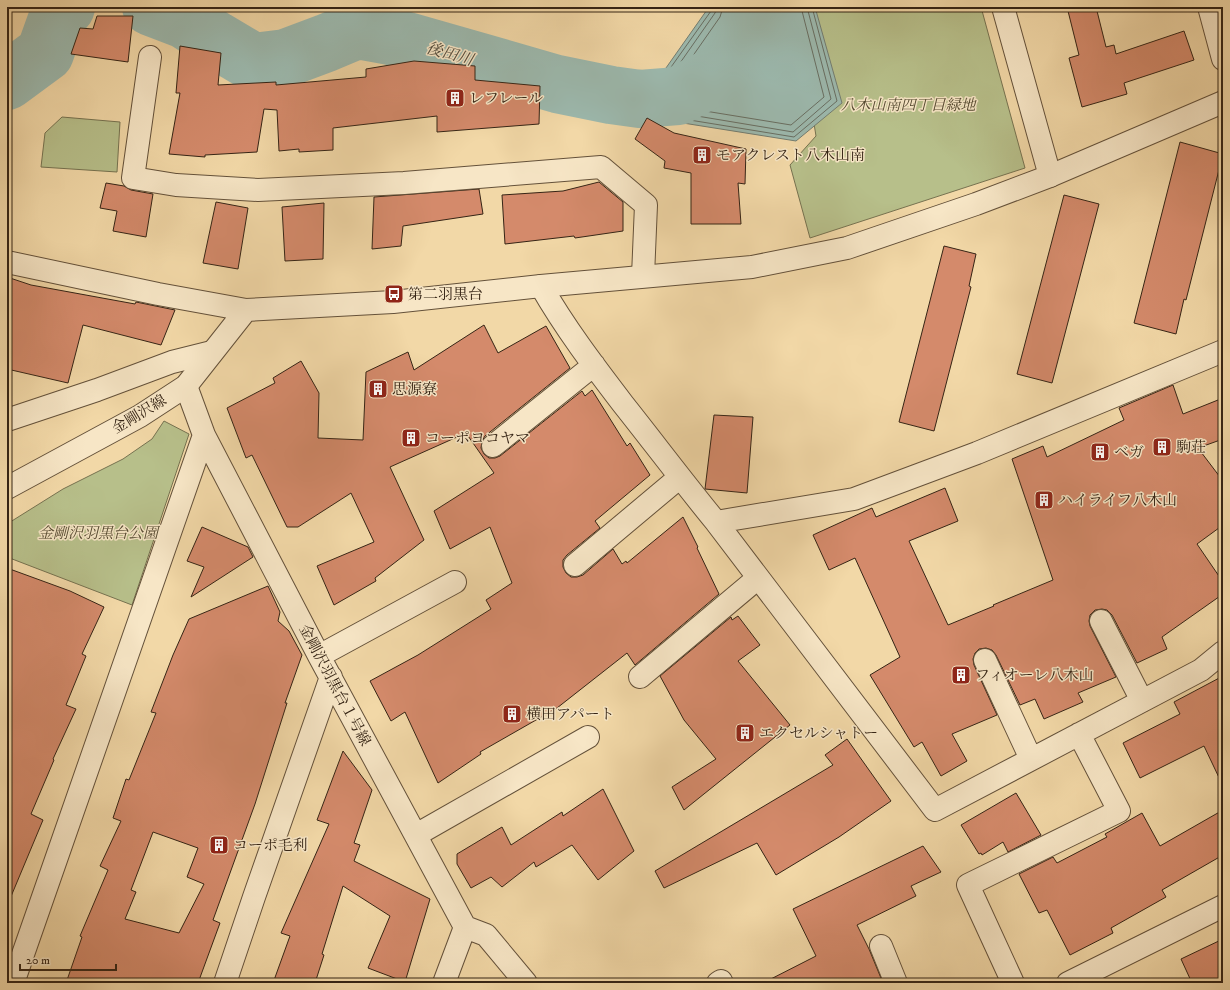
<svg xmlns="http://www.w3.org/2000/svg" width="1230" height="990" font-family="'IM FELL DW Pica','Noto Serif JP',serif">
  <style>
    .green { fill: #b7bf8a; stroke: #767250 }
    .water { fill: #9cb9ae; stroke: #737d71 }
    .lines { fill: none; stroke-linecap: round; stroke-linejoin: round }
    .shore { stroke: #686e62; stroke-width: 1 }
    .river { stroke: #9cb9ae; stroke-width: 58 }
    .building { fill: #d48a6b; stroke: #352415; fill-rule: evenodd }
    .minor-casing { stroke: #64513a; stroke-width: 24 }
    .tertiary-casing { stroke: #64513a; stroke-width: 24 }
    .minor { stroke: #f7e6c6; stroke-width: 22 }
    .tertiary { stroke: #f7e6c6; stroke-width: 22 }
    .labels { text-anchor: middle; stroke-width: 3; stroke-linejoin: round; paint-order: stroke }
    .poi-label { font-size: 15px; fill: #352415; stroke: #f7e6c6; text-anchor: start }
    .park-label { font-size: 15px; font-style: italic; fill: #564b32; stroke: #f7e6c6 }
    .street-label { font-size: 15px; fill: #352415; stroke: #f7e6c6 }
    .water-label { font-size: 16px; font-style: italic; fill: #4f493b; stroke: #f7e6c6 }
  </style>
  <rect width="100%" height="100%" fill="#f2d8a7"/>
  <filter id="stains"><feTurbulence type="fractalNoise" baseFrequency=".005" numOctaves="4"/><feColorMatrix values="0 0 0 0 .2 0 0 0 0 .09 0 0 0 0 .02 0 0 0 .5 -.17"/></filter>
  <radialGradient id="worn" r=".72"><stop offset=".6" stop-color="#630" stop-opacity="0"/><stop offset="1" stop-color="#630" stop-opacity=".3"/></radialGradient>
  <!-- green -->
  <path class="green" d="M795,7H981L1025,168L810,238L790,165L816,136Z
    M62,117L120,122L117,172L41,167L45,133Z
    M164,421L189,434L132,605L7,557V524L63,489L123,459L152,439Z"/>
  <!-- water -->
  <path class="water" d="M709,7H815L842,103L796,141L664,120L637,109Z"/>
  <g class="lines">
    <!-- shore -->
    <path class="shore" d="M712,7L711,11L644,105V107L665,116L794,137L837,101L812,7
      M717,7L715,13L652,103V105L667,111L793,132L831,99L807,7
      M723,7L720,17L662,100L661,102L668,105L791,125L824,97L801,7"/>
    <!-- river -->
    <path class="river" d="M151,7L185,20L216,40L253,62L286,58L326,43L357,30L390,36L557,84L611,95L640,99L678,96L720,73
      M7,81L45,53L60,11L66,7"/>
  </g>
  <!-- building -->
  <path class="building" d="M1067,7H1096L1106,47L1114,45L1116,54L1184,31L1194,60L1124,83L1127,94L1082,107L1069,58L1079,55Z
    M97,16H133L128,62L71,54L80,28L93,29Z
    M180,46L221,53L218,85L276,82V85L366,77V69L414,61L475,66V80L540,86L539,124L437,132V116L333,128V150L299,152V149L279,151L277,110L264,109L257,152L205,155V157L169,154L180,93H176Z
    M647,118L674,133L746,149L745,184L738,183L741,224H691V173L664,168L665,161L635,139Z
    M1180,142L1223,154L1186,300L1184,299L1176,334L1134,323Z
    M599,182L623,202V231L575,238L574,236L505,244L502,195L563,191Z
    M106,183L124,186L131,190L153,194L146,237L113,231L117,211L100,208Z
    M479,189L483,214L403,226L401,246L372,249L374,197Z
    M1064,195L1099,204L1052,383L1017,374Z
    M216,202L248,208L238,269L203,263Z
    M324,203L323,259L285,261L282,207Z
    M944,246L976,254L969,286L971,287L934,431L899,422Z
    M7,277L31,285L135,304L136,302L175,310L161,345L83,325L68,383L7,369Z
    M484,325L498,353L546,326L570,368L485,436L482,441L481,448L484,454L489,458H495L500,456L582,391L585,396L592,390L627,446L630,443L650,475L595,521L600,528L567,555L563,560V567L566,573L571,577H577L583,575L613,549L622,564L626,561L627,563L683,517L698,547L697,548L719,594L635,665L627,653L557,708L480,752L481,754L438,783L405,712L391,721L370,681L418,655L491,609L486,600L512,583L490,527L450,549L434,511L494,473L466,433L390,467L424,540L375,578L376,581L334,605L317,566L374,542L351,493L298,527H287L252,455L246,458L227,408L275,383L273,378L301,361L319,393L318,438L363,440L366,372L408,352L414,370Z
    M1173,385L1183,414L1223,398V439L1198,448L1223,481V525L1197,544L1223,582V594L1162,637L1167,649L1137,663L1112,615L1107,610L1102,609L1095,610L1090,615L1089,621L1090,626L1116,677L1078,693L1083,702L1044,719L1035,699L1020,705L996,655L992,650L986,648L979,649L975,653L973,659L974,665L997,715L952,734L967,761L941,776L922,742L914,747L870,675L900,657L855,558L829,570L813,535L872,508L876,517L945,488L958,521L909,541L948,625L994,606L993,605L1053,580L1012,459L1043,446L1047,457L1124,420L1119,408Z
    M714,415L753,417L747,493L705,489Z
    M202,527L248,547L253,557L191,597L204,567L187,561Z
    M7,568L70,591L104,607L82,654L86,656L66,705L76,709L53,759L54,760L31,814L43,820L7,906Z
    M268,586L280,612L278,621L289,631L302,655L285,703H287L255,804L213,920L220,923L198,983H66L82,937L80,936L108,870L100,866L121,821L113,818L126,779L129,780L156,713L151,712L173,655L189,619ZM153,832L198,848L187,877L204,884L179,933L125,919L136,892L131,890Z
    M738,616L760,645L738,661L790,725L684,810L672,787L716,759L684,720L660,676L731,617L732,620Z
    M1223,676V786L1204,746L1140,778L1123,743L1180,714L1174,702Z
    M847,739L891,801L839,837L776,875L757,843L664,888L655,871L833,765L825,755Z
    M343,751L372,790L354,843L360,845L354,861L430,899L405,982L368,968L390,916L343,886L322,954L324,955L315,983H273L290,936L281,933L329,824L317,820Z
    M603,789L634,851L598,880L572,845L536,867L534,862L502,887L491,877L471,888L457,864V854L502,827L511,845L562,812L563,816Z
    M1016,793L1041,835L1008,852L1003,842L982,855L981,853L979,854L961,825Z
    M1223,810V855L1162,890L1166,897L1111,928L1113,933L1070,955L1047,910L1039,913L1019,874L1053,857L1057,863L1107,837L1105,834L1142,813L1160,846Z
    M923,846L941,872L911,886L916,896L857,925L869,949L883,983H763L816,956L793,909Z
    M1223,939V983H1192L1181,959Z"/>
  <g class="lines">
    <defs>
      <path id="minor" d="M1003,7L1050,176
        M1209,7L1223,59
        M150,57L133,178L176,185L258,190L404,183L601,167L646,205L643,276
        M541,286C565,328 594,366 623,404C654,443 684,483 716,522L935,810L1201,670L1223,652
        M186,386L204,435L319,656L465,927L444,983
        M7,420L97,390L172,362L212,352
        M493,446L594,365
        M716,522L854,499L977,453L1223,351
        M575,565L680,477
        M1101,621L1142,701
        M319,656L455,582
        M985,660L1031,759
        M640,677L758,578
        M416,835L588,737
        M465,927L486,935L526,983
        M881,946L896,983
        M13,983L204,435
        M225,983L254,897L331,677
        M718,983L721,981L722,983
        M1013,983L968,885L1119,811L1079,734
        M1068,983L1223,906"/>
      <path id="tertiary" d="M7,262L158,294L246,310L393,302L541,286L752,267L847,248L976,204L1050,176L1223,102
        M7,488L140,416L186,386L246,310"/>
    </defs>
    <!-- minor casing -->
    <use href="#minor" class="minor-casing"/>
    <!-- tertiary casing -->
    <use href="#tertiary" class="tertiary-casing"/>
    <!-- minor -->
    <use href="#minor" class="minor"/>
    <!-- tertiary -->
    <use href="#tertiary" class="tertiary"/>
  </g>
  <!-- icons -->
  <defs>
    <symbol id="building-square" viewBox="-11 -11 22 22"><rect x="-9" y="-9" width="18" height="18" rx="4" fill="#8f2418" stroke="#f7e6c6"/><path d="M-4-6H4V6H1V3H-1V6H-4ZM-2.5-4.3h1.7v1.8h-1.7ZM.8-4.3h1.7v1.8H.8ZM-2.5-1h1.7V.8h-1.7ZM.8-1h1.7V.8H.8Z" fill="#fff"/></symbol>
    <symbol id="bus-square" viewBox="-11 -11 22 22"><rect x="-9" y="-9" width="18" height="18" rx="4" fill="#8f2418" stroke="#f7e6c6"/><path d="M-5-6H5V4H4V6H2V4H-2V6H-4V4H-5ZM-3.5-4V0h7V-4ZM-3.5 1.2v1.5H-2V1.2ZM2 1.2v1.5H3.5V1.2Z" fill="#fff"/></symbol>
  </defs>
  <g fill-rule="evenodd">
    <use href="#building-square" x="444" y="87" width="22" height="22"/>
    <use href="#building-square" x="691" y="144" width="22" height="22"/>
    <use href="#bus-square" x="383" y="283" width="22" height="22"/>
    <use href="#building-square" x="367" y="378" width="22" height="22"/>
    <use href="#building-square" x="400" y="427" width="22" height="22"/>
    <use href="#building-square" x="1151" y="436" width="22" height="22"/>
    <use href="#building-square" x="1089" y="441" width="22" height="22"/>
    <use href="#building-square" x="1033" y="489" width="22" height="22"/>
    <use href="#building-square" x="950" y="664" width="22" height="22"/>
    <use href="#building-square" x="501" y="703" width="22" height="22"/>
    <use href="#building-square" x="734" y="722" width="22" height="22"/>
    <use href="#building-square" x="208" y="834" width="22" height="22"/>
  </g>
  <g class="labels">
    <!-- poi labels -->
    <g class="poi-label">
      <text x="469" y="103">レフレール</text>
      <text x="716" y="160">モアクレスト八木山南</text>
      <text x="408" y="299">第二羽黒台</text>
      <text x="392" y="394">思源寮</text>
      <text x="425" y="443">コーポヨコヤマ</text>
      <text x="1176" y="452">駒荘</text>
      <text x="1114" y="457">ベガ</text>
      <text x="1058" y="505">ハイライフ八木山</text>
      <text x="975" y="680">フィオーレ八木山</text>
      <text x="526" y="719">横田アパート</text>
      <text x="759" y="738">エクセルシャトー</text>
      <text x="233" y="850">コーポ毛利</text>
    </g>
    <!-- park labels -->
    <g class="park-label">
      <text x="908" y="110">八木山南四丁目緑地</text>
      <text x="98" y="538">金剛沢羽黒台公園</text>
    </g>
    <!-- street labels -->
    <g class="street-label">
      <text transform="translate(139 414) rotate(-31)" y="5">金剛沢線</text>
      <text transform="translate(335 685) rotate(62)" y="5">金剛沢羽黒台１号線</text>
    </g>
    <!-- water labels -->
    <g class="water-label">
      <text transform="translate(450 53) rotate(16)" y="6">後田川</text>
    </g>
  </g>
  <!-- margin -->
  <rect width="1230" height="990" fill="none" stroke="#f2d8a7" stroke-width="24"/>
  <rect x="8" y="8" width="1214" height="974" fill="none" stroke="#352415" stroke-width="2"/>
  <rect x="12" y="12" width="1206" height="966" fill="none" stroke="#352415"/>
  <!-- scale -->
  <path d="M20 964v6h96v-6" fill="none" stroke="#352415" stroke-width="2"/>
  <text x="26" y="964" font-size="12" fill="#352415" stroke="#f7e6c6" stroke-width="3" paint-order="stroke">20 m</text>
  <rect width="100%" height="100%" filter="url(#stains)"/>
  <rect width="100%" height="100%" fill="url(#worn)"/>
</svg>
